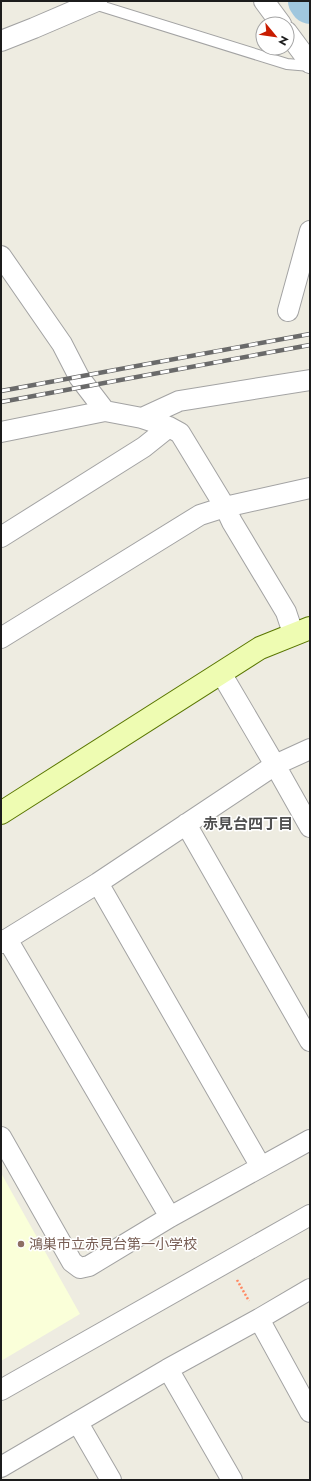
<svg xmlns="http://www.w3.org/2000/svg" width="311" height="1481" font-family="Jost,'Noto Sans JP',sans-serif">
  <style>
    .education { fill: #faffd9 }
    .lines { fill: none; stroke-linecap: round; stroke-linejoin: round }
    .river { stroke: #a0c7de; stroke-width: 40 }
    .lane-casing { stroke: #a3a3a3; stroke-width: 12 }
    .street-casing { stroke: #a3a3a3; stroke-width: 22 }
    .secondary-casing { stroke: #597601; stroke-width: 24 }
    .path { stroke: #ff8862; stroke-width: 2.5; stroke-dasharray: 2 2; stroke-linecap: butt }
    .lane { stroke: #fff; stroke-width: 10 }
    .street { stroke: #fff; stroke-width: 20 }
    .secondary { stroke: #eefcb2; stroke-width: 22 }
    .rail-casing { stroke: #6a6a6a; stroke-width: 4.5 }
    .rail { stroke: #fff; stroke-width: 3; stroke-dasharray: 9; stroke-linecap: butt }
    .education-dot { fill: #8d6e63; stroke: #fff; stroke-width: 1.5 }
    .labels { text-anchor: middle; stroke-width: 3; stroke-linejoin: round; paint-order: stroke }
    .education-label { font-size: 14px; fill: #785e54; stroke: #fff; text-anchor: start }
    .neighbourhood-label { font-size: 15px; font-weight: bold; fill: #4f4f4f; stroke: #fff }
  </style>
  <rect width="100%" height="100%" fill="#eeece1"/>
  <!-- education -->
  <path class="education" d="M1,1173L80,1314L1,1361Z"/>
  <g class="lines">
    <!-- river -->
    <path class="river" d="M308,1L310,4"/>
    <defs>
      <path id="lane" d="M91,3L287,64L310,66"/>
      <path id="street" d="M264,1L281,24
        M287,32L310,63
        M1,41L34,28L97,1
        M1,256L62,344L79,377L105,411
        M288,311L310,231
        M142,418L179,401L310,380
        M1,432L105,411L142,418L169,427L180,433L225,507L232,522L286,612L293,633
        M1,537L144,447L169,427
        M1,638L200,515L225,507L310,488
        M221,673L275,765L310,827
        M186,824L310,1041
        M98,883L261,1167
        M7,939L170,1217
        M1,943L98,883L275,765L310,749
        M1,1137L72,1262L80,1268L89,1266L170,1217L310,1140
        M259,1319L310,1412
        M168,1369L232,1480
        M1,1390L310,1215
        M78,1423L111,1480
        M1,1467L168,1369L259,1319L310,1289"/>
      <path id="secondary" d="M1,813L260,648L310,628"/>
    </defs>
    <!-- lane casing -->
    <use href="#lane" class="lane-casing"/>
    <!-- street casing -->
    <use href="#street" class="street-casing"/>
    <!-- secondary casing -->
    <use href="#secondary" class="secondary-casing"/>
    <!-- path -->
    <path class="path" d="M237,1280L249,1301"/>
    <!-- lane -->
    <use href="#lane" class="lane"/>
    <!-- street -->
    <use href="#street" class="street"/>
    <!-- secondary -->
    <use href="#secondary" class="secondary"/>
    <defs>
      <path id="rail" d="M1,391L310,334
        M1,402L310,345"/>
    </defs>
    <!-- rail casing -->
    <use href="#rail" class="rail-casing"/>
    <!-- rail -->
    <use href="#rail" class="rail"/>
  </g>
  <!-- markers -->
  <circle class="education-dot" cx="21" cy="1244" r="4"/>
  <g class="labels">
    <!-- education labels -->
    <g class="education-label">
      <text x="29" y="1249">鴻巣市立赤見台第一小学校</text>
    </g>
    <!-- neighbourhood labels -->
    <g class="neighbourhood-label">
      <text x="248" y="829">赤見台四丁目</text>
    </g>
  </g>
  <!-- border -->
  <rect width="311" height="1481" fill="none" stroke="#1c1c1c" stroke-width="4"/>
  <!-- north arrow -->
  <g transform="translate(275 36) rotate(119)"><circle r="19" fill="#ffffff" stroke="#a4a4a4"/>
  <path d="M0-3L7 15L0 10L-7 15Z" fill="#c81c00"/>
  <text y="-6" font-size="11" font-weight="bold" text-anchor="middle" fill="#1c1c1c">N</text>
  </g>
</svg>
